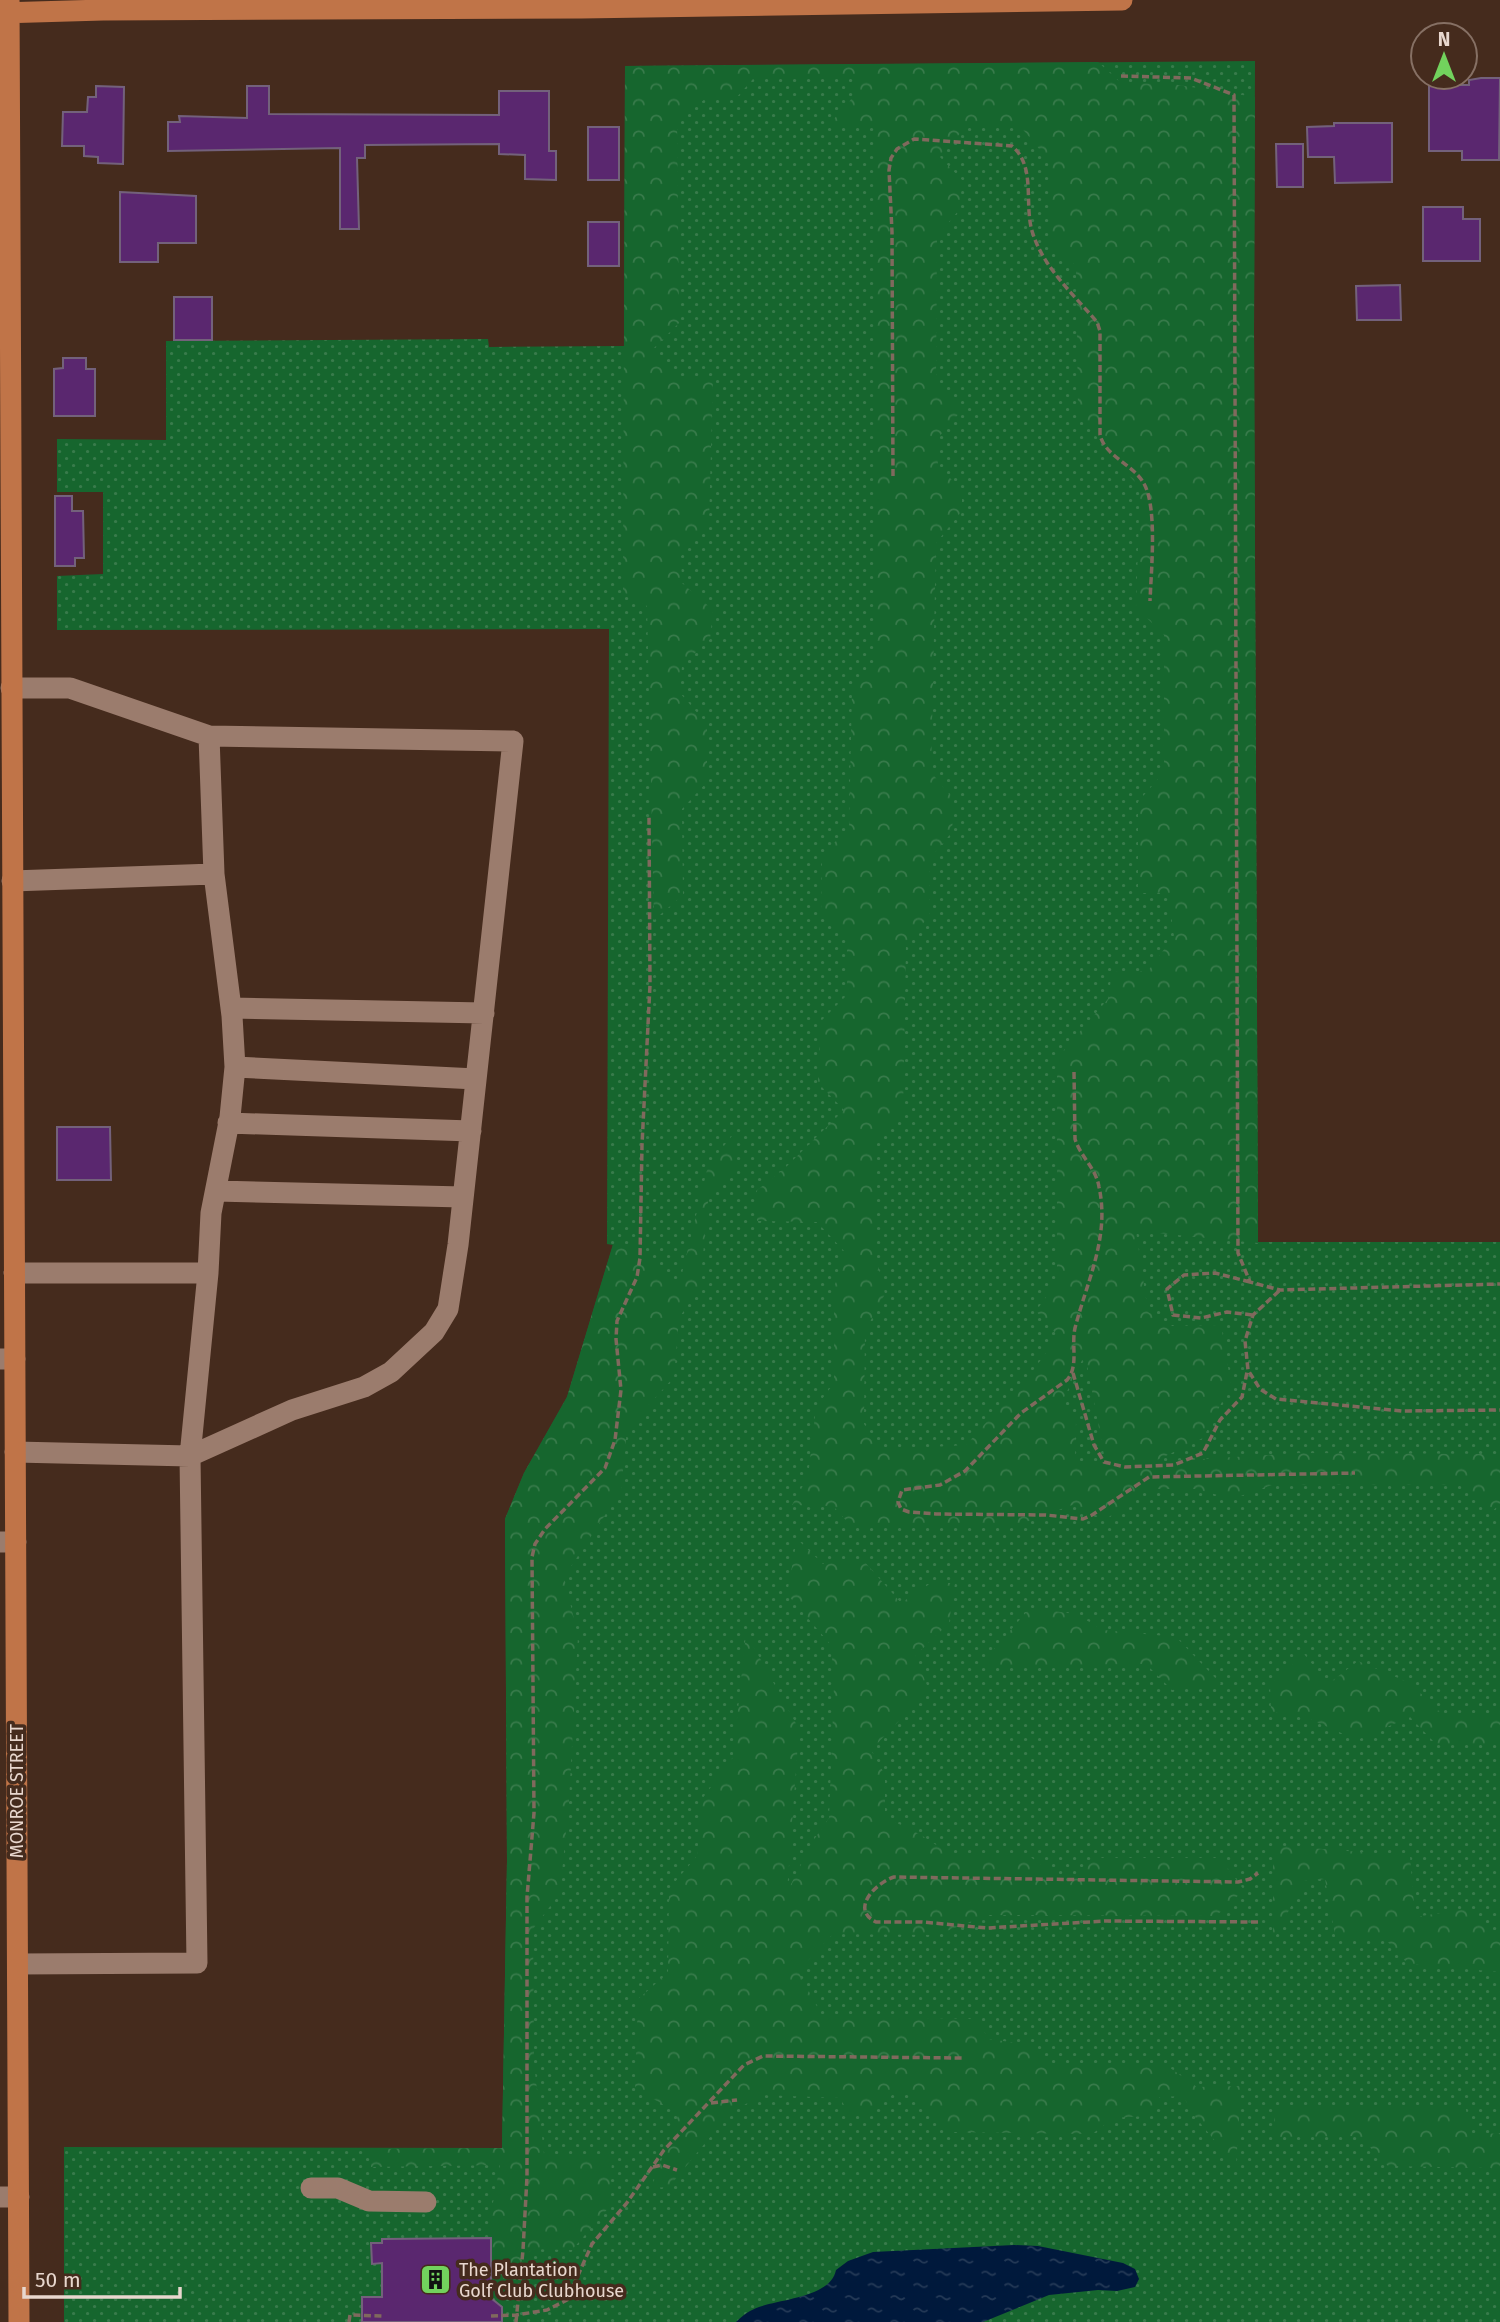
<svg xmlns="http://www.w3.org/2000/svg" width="1500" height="2322" font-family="'Fira Sans',sans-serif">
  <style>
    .grass { fill: url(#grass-dots) }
    .forest { fill: url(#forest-crowns); fill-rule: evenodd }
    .water { fill: url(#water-ripples) }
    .building { fill: #5a276f; stroke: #73617b; stroke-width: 2 }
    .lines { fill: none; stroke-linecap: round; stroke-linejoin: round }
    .path { stroke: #80695d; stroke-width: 3.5; stroke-dasharray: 7 3.5; stroke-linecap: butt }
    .minor { stroke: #9b7c6d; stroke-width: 21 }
    .major { stroke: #c07448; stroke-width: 21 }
    .labels { text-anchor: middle; stroke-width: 7; stroke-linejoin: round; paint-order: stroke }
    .street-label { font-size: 18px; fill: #e8d7ce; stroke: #452b1d }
    .poi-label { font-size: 18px; fill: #e8d7ce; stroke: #452b1d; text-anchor: start }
  </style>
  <defs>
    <pattern id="grass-dots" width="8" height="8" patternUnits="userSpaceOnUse" patternTransform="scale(1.75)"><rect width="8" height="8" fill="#16662e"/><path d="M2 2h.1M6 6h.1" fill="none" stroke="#387b4b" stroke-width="1.8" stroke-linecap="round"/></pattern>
    <pattern id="forest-crowns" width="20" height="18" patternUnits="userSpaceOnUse" patternTransform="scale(1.75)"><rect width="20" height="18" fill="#16662e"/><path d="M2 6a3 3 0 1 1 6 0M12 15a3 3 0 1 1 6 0" fill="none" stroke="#387b4b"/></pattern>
    <pattern id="water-ripples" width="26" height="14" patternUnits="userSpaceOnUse" patternTransform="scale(1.75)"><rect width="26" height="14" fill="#00193c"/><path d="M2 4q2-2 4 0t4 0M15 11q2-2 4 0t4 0" fill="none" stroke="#253a57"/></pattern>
  </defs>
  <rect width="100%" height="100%" fill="#452b1d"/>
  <!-- grass -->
  <path class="grass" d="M1255,61L1254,330L1258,1242H1500V2322H64V2147L502,2148L507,1861L505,1519L524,1473L567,1397L613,1245L607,1244L609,629L57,630V576L103,574V492H57V439L166,440V341L488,339L489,347L624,346L625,66Z"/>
  <!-- forest -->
  <path class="forest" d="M1098,62L1121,83L1172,84L1255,97L1254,330L1258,1243L1136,1231L1148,1312L1172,1326L1221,1325L1231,1385L1203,1438L1153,1462L1300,1453L1500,1454V1503L1492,1512L1463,1485H1272L1232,1499L1196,1489H1146L1105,1520L1075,1504L1012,1527L853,1528L833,1506L792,1505L808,1477L816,1407L834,1383V1289L844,1251L817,1222L757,1221L756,1191L785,1168L844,1110L818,1083L820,1022L847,995V941L821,914L822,854L849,829L852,691L875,661L877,127H827L853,97V79H753L737,97H708L677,119L679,323L652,350L679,378L713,376L709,523L681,556L682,583L713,610L710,639L682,665L680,693L707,724V782L682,809L683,895L654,920L647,606L623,592L625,66ZM967,126H1020L1050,162L1052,245L1076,266L1078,410L1111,457L1140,487L1136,607L1164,635V772L1138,802V893H1168L1174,936L1148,971L1112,972L1108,999L1057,1058V1282L1036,1311L1058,1336L1035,1368L966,1445L883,1450L864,1424L865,1331L885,1294L874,1250L877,1138L903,1110L906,944L929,916V860L952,832L954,800L931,772L936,543L962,511V489L938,467L937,439L962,410L936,379L937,236L960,209L962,180L939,156ZM1085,1354L1106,1465H1105L1075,1461L1076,1422L1062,1402Z
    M735,1132V1170L709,1192L700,1287L679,1318L674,1377L627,1429L621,1491L564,1577L578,1636L569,1801L560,1893L533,1929L534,2063L544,2154L612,2156L610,2206L572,2250L532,2249L491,2298L492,2208L500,2165L371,2167V2149L502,2148L507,1861L505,1519L524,1473L567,1397L613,1244H631L654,1261L678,1290L708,1166Z
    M797,1539L823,1564L863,1560L901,1603L931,1583H955L949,1623L915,1656L929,1690L871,1750L885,1775V1817L921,1835L953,1856H1029L1069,1884L1096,1858H1220L1244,1890L1216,1916L988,1915L936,1935L833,1934L798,1971L822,2016L978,2019L988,2039L1026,2044L1048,2064L1166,2065L1197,2087L1241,2086L1236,2166L1196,2118L1183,2096L1160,2097L1144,2116L1114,2118L1092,2134L951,2132L916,2095H892L870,2113H847L841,2098L761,2095L729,2114L669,2187L651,2188L679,2113L635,2089L638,1999L668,1973L669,1889L697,1856L702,1799L733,1757L746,1633L799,1729L787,1892L813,1841L829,1818L834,1686L831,1645L787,1594Z
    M1030,1608L1076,1614L1103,1630L1176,1637L1221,1684L1172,1690L1146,1664L979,1666Z
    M1304,1654L1328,1684L1358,1661L1410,1683L1443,1715L1500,1714V1744H1436L1410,1717L1357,1740L1305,1717L1271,1712L1270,1685Z
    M1273,1845L1410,1856L1415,1917L1467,1909L1494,1936H1500V1972L1408,1964L1386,1940L1336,1941L1325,1879L1304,1881L1273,1941Z
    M1274,2106H1465L1472,2135L1500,2133V2175L1491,2168L1388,2166L1359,2136L1274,2137Z"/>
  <!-- water -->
  <path class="water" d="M1014,2245L1038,2246L1123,2263L1135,2269L1139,2279L1135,2287L1117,2291L1098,2290L1049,2295L983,2322H736C743,2315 750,2310 759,2307C781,2299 831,2297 836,2270L848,2261L873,2252Z"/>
  <!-- building -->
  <path class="building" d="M1481,78H1500L1499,160H1462V151H1429V85H1469V80Z
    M96,86L124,87L123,164L98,163V157L84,156V146H62L63,112H87L88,97H96Z
    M247,86H269V114L499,115V91H549V151H556V180L525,179V155L499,154V144L365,145V158H357L359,229H340V148L168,151V122H180L179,116L247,118Z
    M1334,123H1392V182L1335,183L1334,157H1308L1307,127L1334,126Z
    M588,127H619V180H588Z
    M1276,144H1303V187H1277Z
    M120,192L196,196V243H158V262H120Z
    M1423,207H1463V219H1480V261H1423Z
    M588,222H619V266H588Z
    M1400,285L1401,320H1357L1356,286Z
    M174,297H212V340H174Z
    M63,358H86V369H95V416H54V369L63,368Z
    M55,496H72V511H83L84,558H75V566H55Z
    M57,1127H110L111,1180H57Z
    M491,2238V2298L502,2307V2322H362V2297H382V2263L372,2264L371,2243H382V2239Z"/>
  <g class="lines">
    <!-- path -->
    <path class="path" d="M1121,76L1191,78L1234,95L1238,1253L1250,1282L1280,1290L1500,1284
      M893,476L892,232L889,170L891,158L897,149L914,139L1012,146C1037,167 1023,206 1033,234C1044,268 1074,295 1097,322L1100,331V435C1105,456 1132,464 1143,482C1158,505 1151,572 1150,601
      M1074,1072L1075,1139C1080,1156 1096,1168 1099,1187C1110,1237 1087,1281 1075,1328C1071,1346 1079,1366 1067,1380L1021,1413L965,1471L940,1485L902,1490L898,1502L901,1509L909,1512L936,1514L1046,1515L1083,1519L1092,1515L1149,1477L1355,1473
      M1250,1282L1215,1273L1184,1275L1167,1289L1173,1315L1201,1318L1227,1312L1253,1315
      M1279,1291L1253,1315L1245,1341L1248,1370L1260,1389L1276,1399L1402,1411L1500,1410
      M1073,1373L1094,1445L1104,1462L1125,1467L1174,1465L1203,1453L1220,1420L1242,1397L1247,1372
      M1258,1922L1105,1921L987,1928L922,1922H876C849,1909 877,1882 894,1877L1238,1882L1250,1879L1258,1873
      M711,2103L737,2100
      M653,2167L662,2165L677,2170
      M491,2316L516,2315L547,2310L567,2300L592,2244L626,2204L664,2150L744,2065L763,2056L963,2058
      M349,2322L350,2315L382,2316
      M516,2322L523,2250L527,2177V1897L534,1813L532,1557L535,1544L545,1529L605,1468L615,1440L621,1390L616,1339L617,1321L637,1277L640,1258L642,1145L650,985L649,817"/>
    <!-- minor -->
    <path class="minor" d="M11,688H70L209,736L214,874
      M12,881L214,874L232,1016L235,1067L230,1117L211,1213L208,1273H14
      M231,1008L484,1013
      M235,1067L476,1079
      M228,1123L471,1131
      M216,1191L463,1197
      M0,1359H15
      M15,1452L190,1456L208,1273
      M0,1542H16
      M18,1964L197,1963L190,1456L292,1410L364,1387L391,1372L434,1332L448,1309L458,1245L513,741L209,736
      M311,2188H338L369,2201L426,2202
      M0,2197H19"/>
    <!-- major -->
    <path class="major" d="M9,0L19,2322
      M0,13L103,10L581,8L1122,0"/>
  </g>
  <!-- icons -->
  <defs>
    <symbol id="building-square" viewBox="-11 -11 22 22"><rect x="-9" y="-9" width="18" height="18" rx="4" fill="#72d25d" stroke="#452b1d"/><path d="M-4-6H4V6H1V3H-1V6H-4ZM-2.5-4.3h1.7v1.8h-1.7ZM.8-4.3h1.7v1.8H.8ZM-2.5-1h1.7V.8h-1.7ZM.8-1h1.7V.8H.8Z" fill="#111"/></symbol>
  </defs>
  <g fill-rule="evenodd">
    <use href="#building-square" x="418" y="2262" width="35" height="35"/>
  </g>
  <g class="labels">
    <!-- street labels -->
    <g class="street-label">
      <text transform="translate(17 1791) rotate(-90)" y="6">MONROE STREET</text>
    </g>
    <!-- poi labels -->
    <g class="poi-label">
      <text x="459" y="2276">The Plantation<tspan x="459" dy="21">Golf Club Clubhouse</tspan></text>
    </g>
  </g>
  <!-- north arrow -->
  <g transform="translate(1444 56)"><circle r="33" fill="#452b1d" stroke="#867064" stroke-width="2"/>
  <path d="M0-5L12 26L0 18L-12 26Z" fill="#72d25d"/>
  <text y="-10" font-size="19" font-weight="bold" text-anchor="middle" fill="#e8d7ce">N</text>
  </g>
  <!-- scale -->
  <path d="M24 2287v10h156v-10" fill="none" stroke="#e8d7ce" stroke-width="3.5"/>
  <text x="35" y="2287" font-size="21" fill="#e8d7ce" stroke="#452b1d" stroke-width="5" paint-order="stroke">50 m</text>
</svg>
